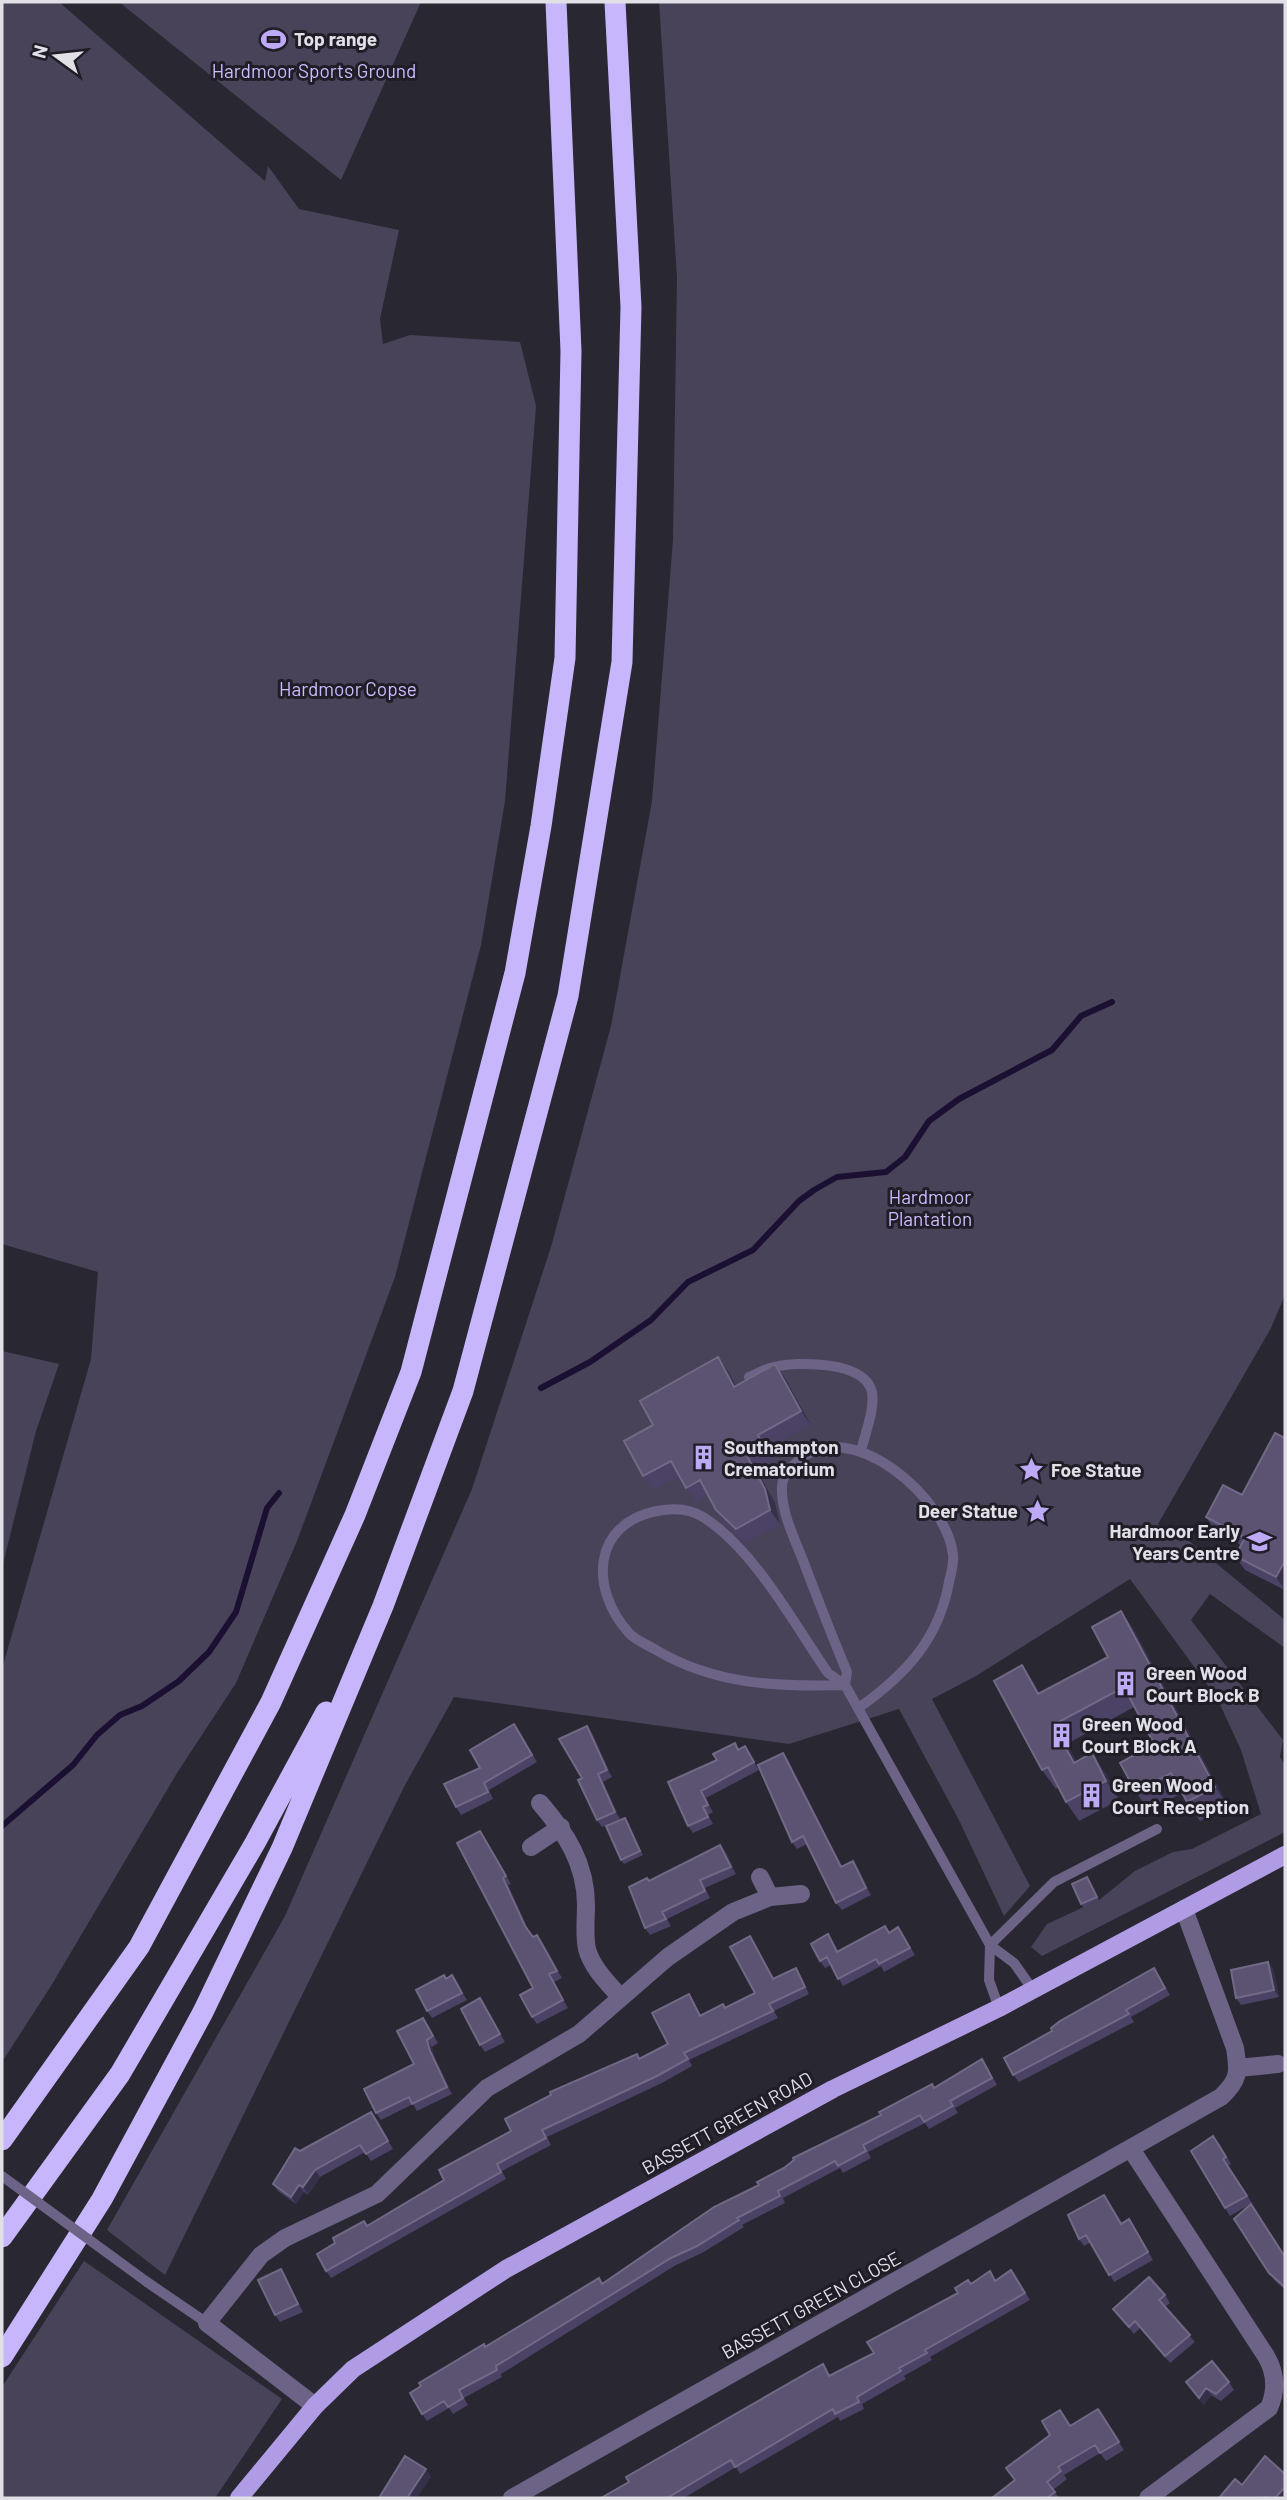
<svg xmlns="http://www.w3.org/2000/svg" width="1287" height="2500" font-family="Barlow,sans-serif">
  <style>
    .green { fill: #49435a }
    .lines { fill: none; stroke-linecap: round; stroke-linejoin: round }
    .stream { stroke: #1c1032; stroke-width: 6 }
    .lane { stroke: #6c6386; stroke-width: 10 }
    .street { stroke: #6c6386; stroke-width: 18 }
    .primary { stroke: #af9ce4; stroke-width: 18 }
    .highway { stroke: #c8b6fc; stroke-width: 21 }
    .lane-bridge { stroke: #6c6386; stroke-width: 10 }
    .wall { fill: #4b4265 }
    .shaded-wall { fill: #37304a }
    .building { fill: #5c5373; stroke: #716985; stroke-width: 2 }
    .labels { text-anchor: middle; stroke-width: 6; stroke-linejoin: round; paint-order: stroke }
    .poi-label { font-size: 19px; font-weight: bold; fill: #e2e0e7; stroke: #201d27; text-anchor: start }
    .park-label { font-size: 19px; fill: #ccbbfd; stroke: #201d27 }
    .street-label { font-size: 19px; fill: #e2e0e7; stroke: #201d27 }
  </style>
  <rect width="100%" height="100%" fill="#292731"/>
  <!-- green -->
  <path class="green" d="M2,2H59L265,181L268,166L299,209L399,230L380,319L383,344L410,335L520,342L536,406L505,801L481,945L395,1277L297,1541L236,1683L177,1773L51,1986L2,2062V1669L91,1359L98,1272L2,1244Z
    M119,2H421L341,180Z
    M659,2H1285V1295L1271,1328L1158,1524L1188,1540L1285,1620V1648L1210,1594L1191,1620L1283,1740L1280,1757L1285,1765V1832L1042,1956L1031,1947L1047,1924L1099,1900L1135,1871L1173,1852L1192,1849L1261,1814L1241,1750L1217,1698L1130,1579L976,1676L932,1699L1030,1886L1004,1916L959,1820L899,1709L789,1744L454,1697L405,1785L165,2275L107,2230L285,1916L472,1489L551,1247L611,1026L652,801L673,540L677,277Z
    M2,1351L59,1364L36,1431L2,1568Z
    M84,2261L282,2399L215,2498H2V2387Z"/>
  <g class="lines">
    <!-- stream -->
    <path class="stream" d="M541,1388L590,1362L651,1320L688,1282L753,1250L799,1201L814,1190L837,1177L886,1172L905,1157L929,1121L959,1099L1052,1050L1081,1016L1112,1002
      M2,1826L73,1765L97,1735L120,1715L142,1706L179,1681L209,1652L236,1612L267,1508L279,1493"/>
    <!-- lane -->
    <path class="lane" d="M749,1377C757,1374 766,1368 774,1367C798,1361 865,1361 872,1392C875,1410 865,1433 861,1451
      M845,1685C778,1687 715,1685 656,1650C648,1645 635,1640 629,1633C590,1590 591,1524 657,1511C672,1508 689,1508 703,1517C754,1549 794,1624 828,1673L845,1685L990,1945L1014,1963L1033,1990
      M845,1685L847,1672C832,1636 818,1600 804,1563C795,1539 781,1513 782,1487C782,1476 790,1468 798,1461C851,1413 948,1500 953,1555C954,1563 951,1574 949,1582C939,1639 906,1674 860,1707
      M999,2008L989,1980L990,1945L1054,1882L1157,1829
      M147,2282L207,2323"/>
    <!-- street -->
    <path class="street" d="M540,1803C566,1833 586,1864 586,1905C586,1920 584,1934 587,1949C592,1968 609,1984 621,1998
      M531,1847L561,1827
      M760,1877L770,1897
      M1238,2068L1278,2064
      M1131,2149L1266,2356C1276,2373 1277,2390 1269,2408L1148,2498
      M315,2406L207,2323L261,2255L285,2238L377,2194L487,2088L579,2034L668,1957L733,1912L770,1897L801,1894
      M512,2498L1221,2097C1239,2080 1239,2073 1235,2048L1184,1909"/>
    <!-- primary -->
    <path class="primary" d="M239,2498L315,2406L353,2369L506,2269L833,2089L999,2008L1285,1855"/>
    <!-- highway -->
    <path class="highway" d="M2,2140L139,1947L271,1702L355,1515L411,1372L515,973L541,826L565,658L571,351L556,2
      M2,2237L120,2074L255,1843L326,1712
      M2,2357L102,2199L203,2012L282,1848L383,1606L463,1391L568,996L622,662L631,307L615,2"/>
    <!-- lane-bridge -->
    <path class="lane-bridge" d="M2,2176L147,2282"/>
  </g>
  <!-- wall -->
  <path class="wall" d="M728,1371L736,1386L785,1378L811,1425L767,1449L774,1461L757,1470L775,1503L780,1524L745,1543L726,1525L716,1510L708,1495L696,1502L679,1476L653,1490L643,1476L653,1425Z
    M1285,1438V1590L1245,1570L1235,1556L1241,1545L1215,1531L1206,1517L1242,1495Z
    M1121,1611L1134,1630L1228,1806L1200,1821L1182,1793L1149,1811L1136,1792L1154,1744L1134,1707L1067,1744L1076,1761L1105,1772L1119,1800L1079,1821L1066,1802L1058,1787L1056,1789L1042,1770L1022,1665L1040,1693L1108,1657Z
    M519,1731L537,1762L489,1790L493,1799L461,1815L456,1807L480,1768Z
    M592,1733L612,1777L603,1782L620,1819L602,1827L597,1820L582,1778Z
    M735,1743L739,1749L745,1746L759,1770L706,1798L713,1812L708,1815L713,1824L693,1833L688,1826L668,1782L717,1760Z
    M783,1753L788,1760L842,1867L858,1868L871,1895L842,1910L836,1903L807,1844L797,1849L792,1842Z
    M625,1818L643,1855L624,1864L621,1860Z
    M485,1839L511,1884L508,1885L529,1932L533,1937L542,1942L562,1978L554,1982L568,2008L537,2024L532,2017L533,1988Z
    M726,1852L736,1874L705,1888L710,1898L667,1919L671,1926L650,1935L645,1928L649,1881Z
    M1087,1877L1099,1900L1084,1908L1081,1904Z
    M885,1926L889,1932L898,1927L915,1955L884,1972L881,1966L843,1986L831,1965L825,1968L820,1961L833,1942L838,1951Z
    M750,1936L774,1978L800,1975L809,1994L774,2011L778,2018L689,2060L692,2066L662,2083L547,2137L551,2145L502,2171L506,2179L331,2278L326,2271L335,2243L364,2221L368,2225L444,2180L511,2131L637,2054L640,2059L668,2044L689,1994L701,2015L726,2008L755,1993Z
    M1268,1962L1273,1969L1279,1997L1241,2005L1236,1998Z
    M1154,1968L1170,1995L1131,2017L1134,2022L1019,2082L1013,2075L1052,2031Z
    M452,1975L467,2000L432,2018L427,2011L446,1979Z
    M485,2005L505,2042L485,2052L480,2045Z
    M423,2018L438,2043L432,2047L435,2058L452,2094L417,2111L413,2104L381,2120L376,2113L414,2064Z
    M987,2066L997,2085L955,2108L958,2113L929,2129L925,2123L868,2152L871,2158L843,2173L840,2168L783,2198L785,2203L742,2225L744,2227L702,2253L676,2265L501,2374L502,2377L464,2398L468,2405L453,2414L449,2408L427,2421L422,2414L421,2386L599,2278L603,2284L759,2185L881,2115L932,2084L934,2088Z
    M377,2119L393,2149L371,2161L365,2152L320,2177L308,2195L304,2192L296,2204L278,2191L273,2184L300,2151Z
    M1219,2143L1231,2164L1228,2166L1252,2203L1230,2216L1225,2208Z
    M1104,2195L1122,2223L1129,2219L1153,2260L1114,2282L1091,2242L1084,2246L1079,2239Z
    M1234,2219L1285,2257V2290L1274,2280Z
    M1011,2270L1030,2300L930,2357L932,2360L904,2376L906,2379L862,2404L864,2409L840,2421L838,2417L740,2474L736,2467L684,2498H601L823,2364L830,2376L874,2353L971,2283L996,2280Z
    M286,2277L303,2312L280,2322L275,2315Z
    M1165,2295L1170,2303L1165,2307L1195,2342L1170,2363L1140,2328L1134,2334L1113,2309Z
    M1186,2382H1229L1234,2390L1221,2401L1211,2395L1204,2405Z
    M1098,2409L1124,2450L1106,2461L1100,2453L1064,2475L1067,2479L1053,2490L1059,2498H992L1015,2480L1071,2425Z"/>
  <!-- shaded-wall -->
  <path class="shaded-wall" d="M718,1357L728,1371L744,1401L734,1387Z
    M775,1364L785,1378L811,1425L801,1411Z
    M758,1435L767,1449L774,1461L764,1447Z
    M747,1456L757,1470L775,1503L780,1524L770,1510Z
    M1285,1561V1590L1276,1577Z
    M1121,1611L1134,1630L1228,1806L1215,1787Z
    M1022,1665L1035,1684L1051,1713L1038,1694Z
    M1053,1725L1067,1744L1087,1782L1074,1763Z
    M587,1726L592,1733L612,1777L607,1770Z
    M783,1753L788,1760L846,1874L841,1867Z
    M1092,1753L1105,1772L1119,1800L1106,1781Z
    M598,1774L603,1782L620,1819L615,1812Z
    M701,1791L706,1798L713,1812L708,1805Z
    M720,1845L726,1852L736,1874L731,1867Z
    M853,1861L858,1868L871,1895L866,1888Z
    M503,1878L508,1885L530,1933L525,1926Z
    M537,1935L542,1942L562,1978L557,1971Z
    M750,1936L755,1943L778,1986L773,1979Z
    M1268,1962L1273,1969L1279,1997L1274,1990Z
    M549,1974L554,1982L568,2008L563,2000Z
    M480,1998L485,2005L505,2042L500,2034Z
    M427,2040L432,2047L435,2058L452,2094L447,2087L430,2051Z
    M371,2112L377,2119L393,2149L388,2141Z
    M315,2170L320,2177L308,2195L303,2187Z
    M299,2185L304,2192L296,2204L291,2197Z
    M281,2269L286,2277L303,2312L298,2304Z
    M1206,2388L1211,2395L1204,2405L1199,2398Z
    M426,2469L431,2477L417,2498H407Z
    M1285,2487V2498H1275Z"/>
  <!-- building -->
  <path class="building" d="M718,1357L734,1387L775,1364L801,1411L758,1435L764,1447L747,1456L765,1489L770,1510L736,1529L716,1510L700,1480L686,1488L671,1461L643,1476L624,1441L653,1425L640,1401Z
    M1275,1433L1285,1438V1561L1276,1577L1235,1556L1245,1538L1206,1517L1223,1485L1242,1495Z
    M1121,1611L1215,1787L1187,1802L1171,1773L1136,1792L1120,1763L1154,1744L1124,1687L1053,1725L1074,1763L1092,1753L1106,1781L1066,1802L1048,1767L1042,1770L994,1681L1022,1665L1038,1694L1108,1657L1092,1627Z
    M514,1724L532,1755L484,1783L488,1792L456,1807L444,1784L480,1768L470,1750Z
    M587,1726L607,1770L598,1774L615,1812L597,1820L578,1780L582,1778L559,1739Z
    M735,1743L738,1750L745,1746L754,1762L701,1791L708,1805L703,1807L708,1817L688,1826L668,1782L717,1760L713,1754Z
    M783,1753L841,1867L853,1861L866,1888L836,1903L803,1836L792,1842L758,1765Z
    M625,1818L640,1851L621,1860L606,1826Z
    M480,1831L506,1876L503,1878L525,1926L533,1937L537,1935L557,1971L549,1974L563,2000L532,2017L520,1995L533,1988L457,1843Z
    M720,1845L731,1867L700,1880L705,1891L662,1912L666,1919L645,1928L629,1887L647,1878L649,1881Z
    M1087,1877L1097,1897L1081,1904L1072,1884Z
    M885,1926L889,1933L898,1927L910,1948L879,1964L876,1959L838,1979L827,1957L820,1961L811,1944L828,1934L837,1952Z
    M750,1936L773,1979L796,1968L805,1987L769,2004L773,2011L684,2053L688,2059L657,2076L542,2130L546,2138L497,2164L501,2172L326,2271L317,2254L335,2243L333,2238L364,2221L367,2226L444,2180L439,2170L511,2131L505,2119L551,2095L550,2092L637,2054L639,2059L668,2044L652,2013L689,1994L700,2016L723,2004L725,2008L755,1993L730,1947Z
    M1268,1962L1274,1990L1236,1998L1231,1970Z
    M1154,1968L1165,1988L1126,2010L1129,2014L1013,2075L1004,2058L1052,2031L1051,2028L1060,2021Z
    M444,1975L446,1979L452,1975L462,1993L427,2011L416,1990Z
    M480,1998L500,2034L480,2045L461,2009Z
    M423,2018L433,2036L427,2040L430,2051L447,2087L412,2104L409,2097L376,2113L364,2089L414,2064L397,2031Z
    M982,2059L992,2078L950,2101L953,2106L924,2122L920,2115L863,2145L866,2151L838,2166L835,2161L778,2191L780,2196L737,2218L739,2220L697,2246L671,2258L496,2366L497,2370L459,2390L463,2398L448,2407L444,2401L422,2414L410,2393L421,2386L419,2383L484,2344L485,2347L599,2278L602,2284L714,2207L759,2185L757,2182L784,2168L794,2160L793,2158L881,2115L879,2112L932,2084L934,2088Z
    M371,2112L388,2141L366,2154L360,2145L315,2170L303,2187L299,2185L291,2197L273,2184L295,2148L300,2151Z
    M1213,2136L1226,2157L1223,2159L1247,2196L1225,2208L1191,2151Z
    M1104,2195L1121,2224L1129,2219L1148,2252L1109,2275L1086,2235L1079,2239L1068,2215Z
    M1251,2204L1285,2257V2287L1269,2273L1234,2219Z
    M281,2269L298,2304L275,2315L258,2280Z
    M1011,2270L1025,2293L925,2350L927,2353L899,2368L901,2371L857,2397L859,2402L835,2414L833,2409L735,2467L731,2460L667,2498H601L629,2482L626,2477L805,2374L823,2364L829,2376L874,2353L867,2342L958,2293L955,2288L968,2280L971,2284L990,2271L995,2281Z
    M1149,2277L1165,2295L1159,2300L1190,2335L1165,2356L1135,2321L1129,2327L1113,2309Z
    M1212,2361L1229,2382L1216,2394L1206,2388L1199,2398L1186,2382Z
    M1098,2409L1119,2442L1100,2453L1095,2445L1058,2467L1061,2471L1047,2482L1055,2492L1047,2498H992L1015,2480L1006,2468L1050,2435L1042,2421L1060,2410L1070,2426Z
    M405,2456L426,2469L407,2498H379Z
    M1265,2456L1285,2474V2487L1275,2498H1267L1265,2497L1263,2498H1219L1235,2479L1242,2485Z"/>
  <!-- icons -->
  <defs>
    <symbol id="stadium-bare" viewBox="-9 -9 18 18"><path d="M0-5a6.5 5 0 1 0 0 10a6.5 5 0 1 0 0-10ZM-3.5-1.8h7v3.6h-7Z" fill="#bda9f5" stroke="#201d27" stroke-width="2.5" paint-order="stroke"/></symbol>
    <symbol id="building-bare" viewBox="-9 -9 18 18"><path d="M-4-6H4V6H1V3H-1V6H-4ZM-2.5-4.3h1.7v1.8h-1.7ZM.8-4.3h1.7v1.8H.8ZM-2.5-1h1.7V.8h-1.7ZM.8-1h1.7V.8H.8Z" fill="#bda9f5" stroke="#201d27" stroke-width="2.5" paint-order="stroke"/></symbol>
    <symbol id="sight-bare" viewBox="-9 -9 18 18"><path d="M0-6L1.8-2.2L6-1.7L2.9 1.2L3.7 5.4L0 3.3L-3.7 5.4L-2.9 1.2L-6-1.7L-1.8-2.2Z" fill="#bda9f5" stroke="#201d27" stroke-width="2.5" paint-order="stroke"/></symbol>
    <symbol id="school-bare" viewBox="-9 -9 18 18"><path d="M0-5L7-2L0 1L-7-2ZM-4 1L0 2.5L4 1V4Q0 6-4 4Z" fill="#bda9f5" stroke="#201d27" stroke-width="2.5" paint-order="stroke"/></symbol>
  </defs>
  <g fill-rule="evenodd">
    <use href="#stadium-bare" x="256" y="22" width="35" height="35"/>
    <use href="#building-bare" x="686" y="1440" width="35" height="35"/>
    <use href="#sight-bare" x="1014" y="1452" width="35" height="35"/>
    <use href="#sight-bare" x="1020" y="1494" width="35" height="35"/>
    <use href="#school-bare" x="1242" y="1524" width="35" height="35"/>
    <use href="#building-bare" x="1108" y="1666" width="35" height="35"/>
    <use href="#building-bare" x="1044" y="1718" width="35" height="35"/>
    <use href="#building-bare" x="1074" y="1778" width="35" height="35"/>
  </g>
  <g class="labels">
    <!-- poi labels -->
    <g class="poi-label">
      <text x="294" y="46">Top range</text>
      <text x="724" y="1454">Southampton<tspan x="724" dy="22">Crematorium</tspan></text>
      <text x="1051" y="1477">Foe Statue</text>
      <text x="1018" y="1518" text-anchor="end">Deer Statue</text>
      <text x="1240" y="1538" text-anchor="end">Hardmoor Early<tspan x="1240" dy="22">Years Centre</tspan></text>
      <text x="1146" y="1680">Green Wood<tspan x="1146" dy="22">Court Block B</tspan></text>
      <text x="1082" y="1731">Green Wood<tspan x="1082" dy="22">Court Block A</tspan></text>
      <text x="1112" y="1792">Green Wood<tspan x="1112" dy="22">Court Reception</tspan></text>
    </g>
    <!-- park labels -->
    <g class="park-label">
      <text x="314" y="78">Hardmoor Sports Ground</text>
      <text x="348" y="696">Hardmoor Copse</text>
      <text x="930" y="1204">Hardmoor<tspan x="930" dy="22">Plantation</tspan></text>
    </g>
    <!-- street labels -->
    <g class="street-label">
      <text transform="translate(727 2123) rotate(-29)" y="7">BASSETT GREEN ROAD</text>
      <text transform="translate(811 2305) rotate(-29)" y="7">BASSETT GREEN CLOSE</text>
    </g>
  </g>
  <!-- border -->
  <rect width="1287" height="2500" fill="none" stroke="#e2e0e7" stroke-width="7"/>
  <!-- north arrow -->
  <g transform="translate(56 56) rotate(285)" stroke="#201d27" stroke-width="5" paint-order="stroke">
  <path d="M0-5L12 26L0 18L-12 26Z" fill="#e2e0e7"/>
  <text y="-10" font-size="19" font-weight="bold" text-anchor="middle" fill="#e2e0e7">N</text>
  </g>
</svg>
